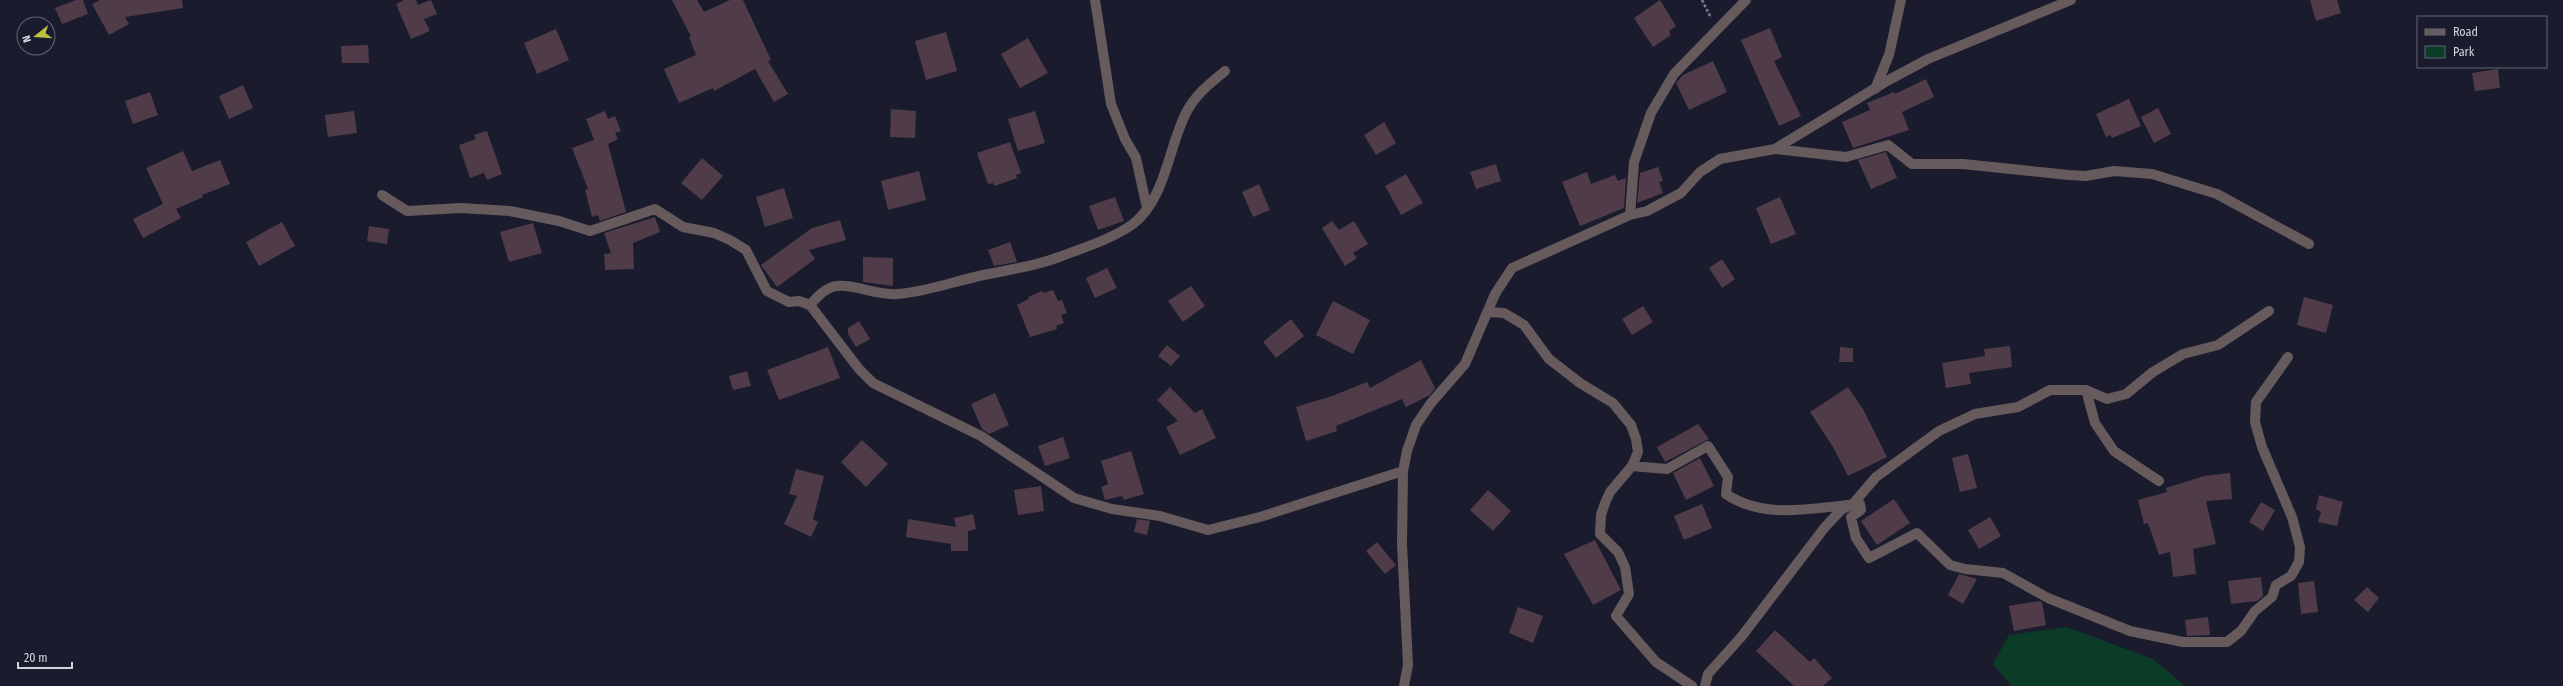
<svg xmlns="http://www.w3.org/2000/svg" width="2563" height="686" font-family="'Fira Sans Condensed',sans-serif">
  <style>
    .green { fill: #0b3c28 }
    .building { fill: #503b48 }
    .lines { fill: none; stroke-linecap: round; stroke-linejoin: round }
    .path { stroke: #7b7d8c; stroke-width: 2.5; stroke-dasharray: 3 2; stroke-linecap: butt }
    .minor { stroke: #665a5c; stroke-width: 10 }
  </style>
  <rect width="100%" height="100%" fill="#1a1c2e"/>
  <!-- green -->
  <path class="green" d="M2067,627L2153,659L2185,686H2012L1993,664L2009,635Z"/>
  <!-- building -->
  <path class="building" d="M76,0H83L88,14L62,24L55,8Z
    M100,0H182L183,8L125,17L129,24L109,35L92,4Z
    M404,0H416L418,5L431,0L437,14L424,19L430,31L411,39L396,4Z
    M672,0H697L704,12L730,0H743L771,60L768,61L788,94L774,102L755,69L714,91L713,88L679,103L664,69L696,55L689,37L691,36Z
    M1660,0L1676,26L1669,31L1671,35L1653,47L1634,18Z
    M2310,0H2337L2341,13L2316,21Z
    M1770,28L1782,57L1774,61L1801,116L1779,126L1741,40Z
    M556,29L569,60L537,74L524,43Z
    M946,32L957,71L926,80L915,41Z
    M1028,38L1048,73L1020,88L1001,54Z
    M368,45L369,63H342L341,46Z
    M1713,61L1727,92L1689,110L1676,83L1683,75Z
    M2498,69L2500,88L2475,91L2472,73Z
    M1926,79L1934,97L1902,112L1909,130L1853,148L1842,122L1870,110L1867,103L1894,92L1895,94Z
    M243,85L253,108L229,119L219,96Z
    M150,92L158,115L133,124L125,101Z
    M2129,99L2141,126L2112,138L2110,135L2106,137L2096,114Z
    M2158,108L2171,134L2154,143L2141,117Z
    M891,109L916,111L915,138L890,137Z
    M354,111L357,133L328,137L325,115Z
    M605,111L608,119L615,116L621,131L615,133L618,139L608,144L626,212L600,221L598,215L592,217L585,190L588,189L572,148L594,140L586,119Z
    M1035,111L1045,143L1018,151L1008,119Z
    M1384,122L1396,143L1376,155L1364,135Z
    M487,131L502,174L487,180L484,173L470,178L459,145L476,139L474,135Z
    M1010,142L1021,173L1016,175L1017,178L995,186L993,183L988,184L977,153Z
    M183,151L192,171L220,160L230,184L202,195L203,197L176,209L181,218L143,238L133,219L163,204L146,168Z
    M1886,152L1897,178L1871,189L1858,160Z
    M702,158L723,176L702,200L681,183Z
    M1496,164L1501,181L1476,189L1470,172Z
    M1658,167L1663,181L1659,182L1663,193L1637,203L1640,173Z
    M919,171L926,200L888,210L881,181Z
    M1587,172L1591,184L1615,175L1618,181L1626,178L1624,208L1580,226L1562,182Z
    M1406,174L1423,203L1401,215L1385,186Z
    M1259,184L1270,210L1253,217L1242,192Z
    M784,188L793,218L765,227L756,197Z
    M1115,197L1124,221L1098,230L1089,206Z
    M1780,197L1796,234L1771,244L1756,208Z
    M655,217L660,232L633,243L634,269L605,270L604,254L611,253L604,233Z
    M840,220L846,240L809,250L815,259L777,287L761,265L812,228Z
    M1332,221L1339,230L1354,221L1368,244L1353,253L1357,258L1345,266L1322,228Z
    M282,222L295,246L259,266L246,242Z
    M533,223L542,253L509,262L500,232Z
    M369,226L389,229L387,244L367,241Z
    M1010,242L1017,262L994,266L988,250Z
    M863,257L893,258V286L863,282Z
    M1722,259L1735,279L1722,288L1709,268Z
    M1107,268L1117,288L1095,298L1086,278Z
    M1191,286L1205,306L1183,322L1168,301Z
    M1053,290L1058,301L1062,300L1067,313L1061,315L1064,323L1056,326L1057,329L1030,337L1017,305L1029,299L1028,297L1042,291L1044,293Z
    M2304,297L2333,305L2326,333L2297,325Z
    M1333,301L1370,320L1353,354L1316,335Z
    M1643,306L1653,322L1632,335L1622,319Z
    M1291,319L1304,336L1276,358L1263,342Z
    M859,321L870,339L856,347L848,334V328Z
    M1167,345L1180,356L1171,366L1158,356Z
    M2010,346L2012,367L1969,373L1971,384L1946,388L1942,363L1985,356L1984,349Z
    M828,347L840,378L779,400L767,370Z
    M1840,347L1853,348V362H1839Z
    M1421,360L1435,388L1430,395L1406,407L1402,399L1336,426L1337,431L1306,441L1296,407L1332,396L1367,382L1370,388Z
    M747,371L751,386L733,390L729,376Z
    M1170,387L1195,413L1202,409L1216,438L1180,455L1166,427L1178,421L1157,400Z
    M1848,387L1863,409L1887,457L1848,476L1833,447L1810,412Z
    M995,393L1009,425L989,434L982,429L971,404Z
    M1698,424L1709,439L1665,462L1657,447Z
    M1063,437L1070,458L1045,466L1038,446Z
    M862,440L888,464L866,487L841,462Z
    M1131,451L1144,494L1124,500L1122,496L1105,500L1101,487L1108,484L1101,461Z
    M1968,454L1977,488L1960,492L1952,458Z
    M1700,458L1714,486L1686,500L1673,473Z
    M796,469L824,476L813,519L818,522L811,537L784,524L797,496L789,494Z
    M2230,473L2232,499L2206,501L2216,544L2193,549L2196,574L2173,577L2170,552L2159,555L2148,523L2144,524L2138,500L2167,492L2166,488L2204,476Z
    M1041,486L1044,511L1018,515L1014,490Z
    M1488,490L1511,511L1493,531L1470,510Z
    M2319,495L2343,502L2337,526L2318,522L2321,512L2316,509Z
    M1894,499L1910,523L1877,545L1861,521Z
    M2261,502L2275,510L2263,531L2249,522Z
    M1702,504L1712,528L1684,540L1674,516Z
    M973,514L976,529L968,531V551H951V544L906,537L908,519L956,527L954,518Z
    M1990,517L2001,536L1979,549L1968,530Z
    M1137,519L1150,521L1147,535L1134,532Z
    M1595,540L1621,590L1593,605L1564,554Z
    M1377,542L1396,565L1385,574L1366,551Z
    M1959,574L1977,579L1963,604L1948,595Z
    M2261,577L2263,596L2257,601L2231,604L2228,581Z
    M2314,581L2318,612L2301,614L2298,583Z
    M2367,587L2379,598L2368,612L2354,600Z
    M2039,601L2042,602L2046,625L2014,631L2009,606Z
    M1518,607L1543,616L1533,643L1509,633Z
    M2208,617L2210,635L2187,636L2185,620Z
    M1775,630L1810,662L1814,658L1832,678L1823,686H1794L1756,651Z"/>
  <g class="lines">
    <!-- path -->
    <path class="path" d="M1702,0L1711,18"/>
    <!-- minor -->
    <path class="minor" d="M1095,0L1111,104L1125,139L1136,158L1147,208
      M1875,89L1889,55L1901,0
      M1775,149L1846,157L1888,145L1912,164H1963L2069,175L2086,176L2114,171L2152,174L2217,194L2309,244
      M382,195L407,211L461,208L510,211L559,221L590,231L655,209L683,227L714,233L730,240L746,250L767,291L789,302L799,301L810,305L859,369L873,383L981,436L1074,498L1112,509L1160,516L1208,530L1260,517L1403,471
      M1630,215L1634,162L1651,113L1674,74L1746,0
      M810,305C817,297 826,287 837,286C857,284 876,296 897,294C925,292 952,282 979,276C1006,270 1033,267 1059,257C1083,248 1112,239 1133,224C1165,199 1168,150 1185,115C1194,96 1209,84 1225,71
      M1488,312L1504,313L1524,325L1549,359L1580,383L1613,403L1631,425L1636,439L1638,452L1632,466L1610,492L1605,503L1601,515L1600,534L1618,552L1625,567L1629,594L1616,616L1656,662L1692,686
      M2086,390L2095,423L2114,451L2159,481
      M1632,466L1667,469L1708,446L1728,477L1726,494C1766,521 1814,507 1860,504L1861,510L1851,517L1856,538L1869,558L1917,533L1950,565L1965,569L2003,573L2048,598L2130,631L2183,642H2227L2241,631L2255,611L2272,597L2276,585L2291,576L2299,562L2300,547L2292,517L2262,447L2255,422L2256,402L2288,357
      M1404,686L1408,665L1402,544L1403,471L1407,451L1416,425L1431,403L1465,364L1495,294L1512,268L1630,215L1647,211L1681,193L1700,172L1720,159L1775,149L1887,81L1928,59L2071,0
      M1705,686L1708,674L1742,636L1825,527L1842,509L1852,505L1876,477L1939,431L1975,414L2018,407L2050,390H2086L2107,399L2126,394L2153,372L2183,354L2218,345L2269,311"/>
  </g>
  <!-- legend -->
  <rect x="2417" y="16" width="130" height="52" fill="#1a1c2e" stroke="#636575"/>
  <rect x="2425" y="29" width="20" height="6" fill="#665a5c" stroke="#636575"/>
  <text x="2453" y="36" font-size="12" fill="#d1d3df">Road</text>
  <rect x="2425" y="46" width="20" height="12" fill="#0b3c28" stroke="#636575"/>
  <text x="2453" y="56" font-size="12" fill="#d1d3df">Park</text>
  <!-- north arrow -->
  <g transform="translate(36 36) rotate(253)"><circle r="19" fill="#1a1c2e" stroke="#636575"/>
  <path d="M0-3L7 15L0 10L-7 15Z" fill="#bdbf43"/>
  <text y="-6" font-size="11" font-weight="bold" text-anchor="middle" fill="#d1d3df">N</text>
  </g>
  <!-- scale -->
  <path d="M18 662v6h54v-6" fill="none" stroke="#d1d3df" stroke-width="2"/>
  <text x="24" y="662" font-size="12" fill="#d1d3df" stroke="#1a1c2e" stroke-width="3" paint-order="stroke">20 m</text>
</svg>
